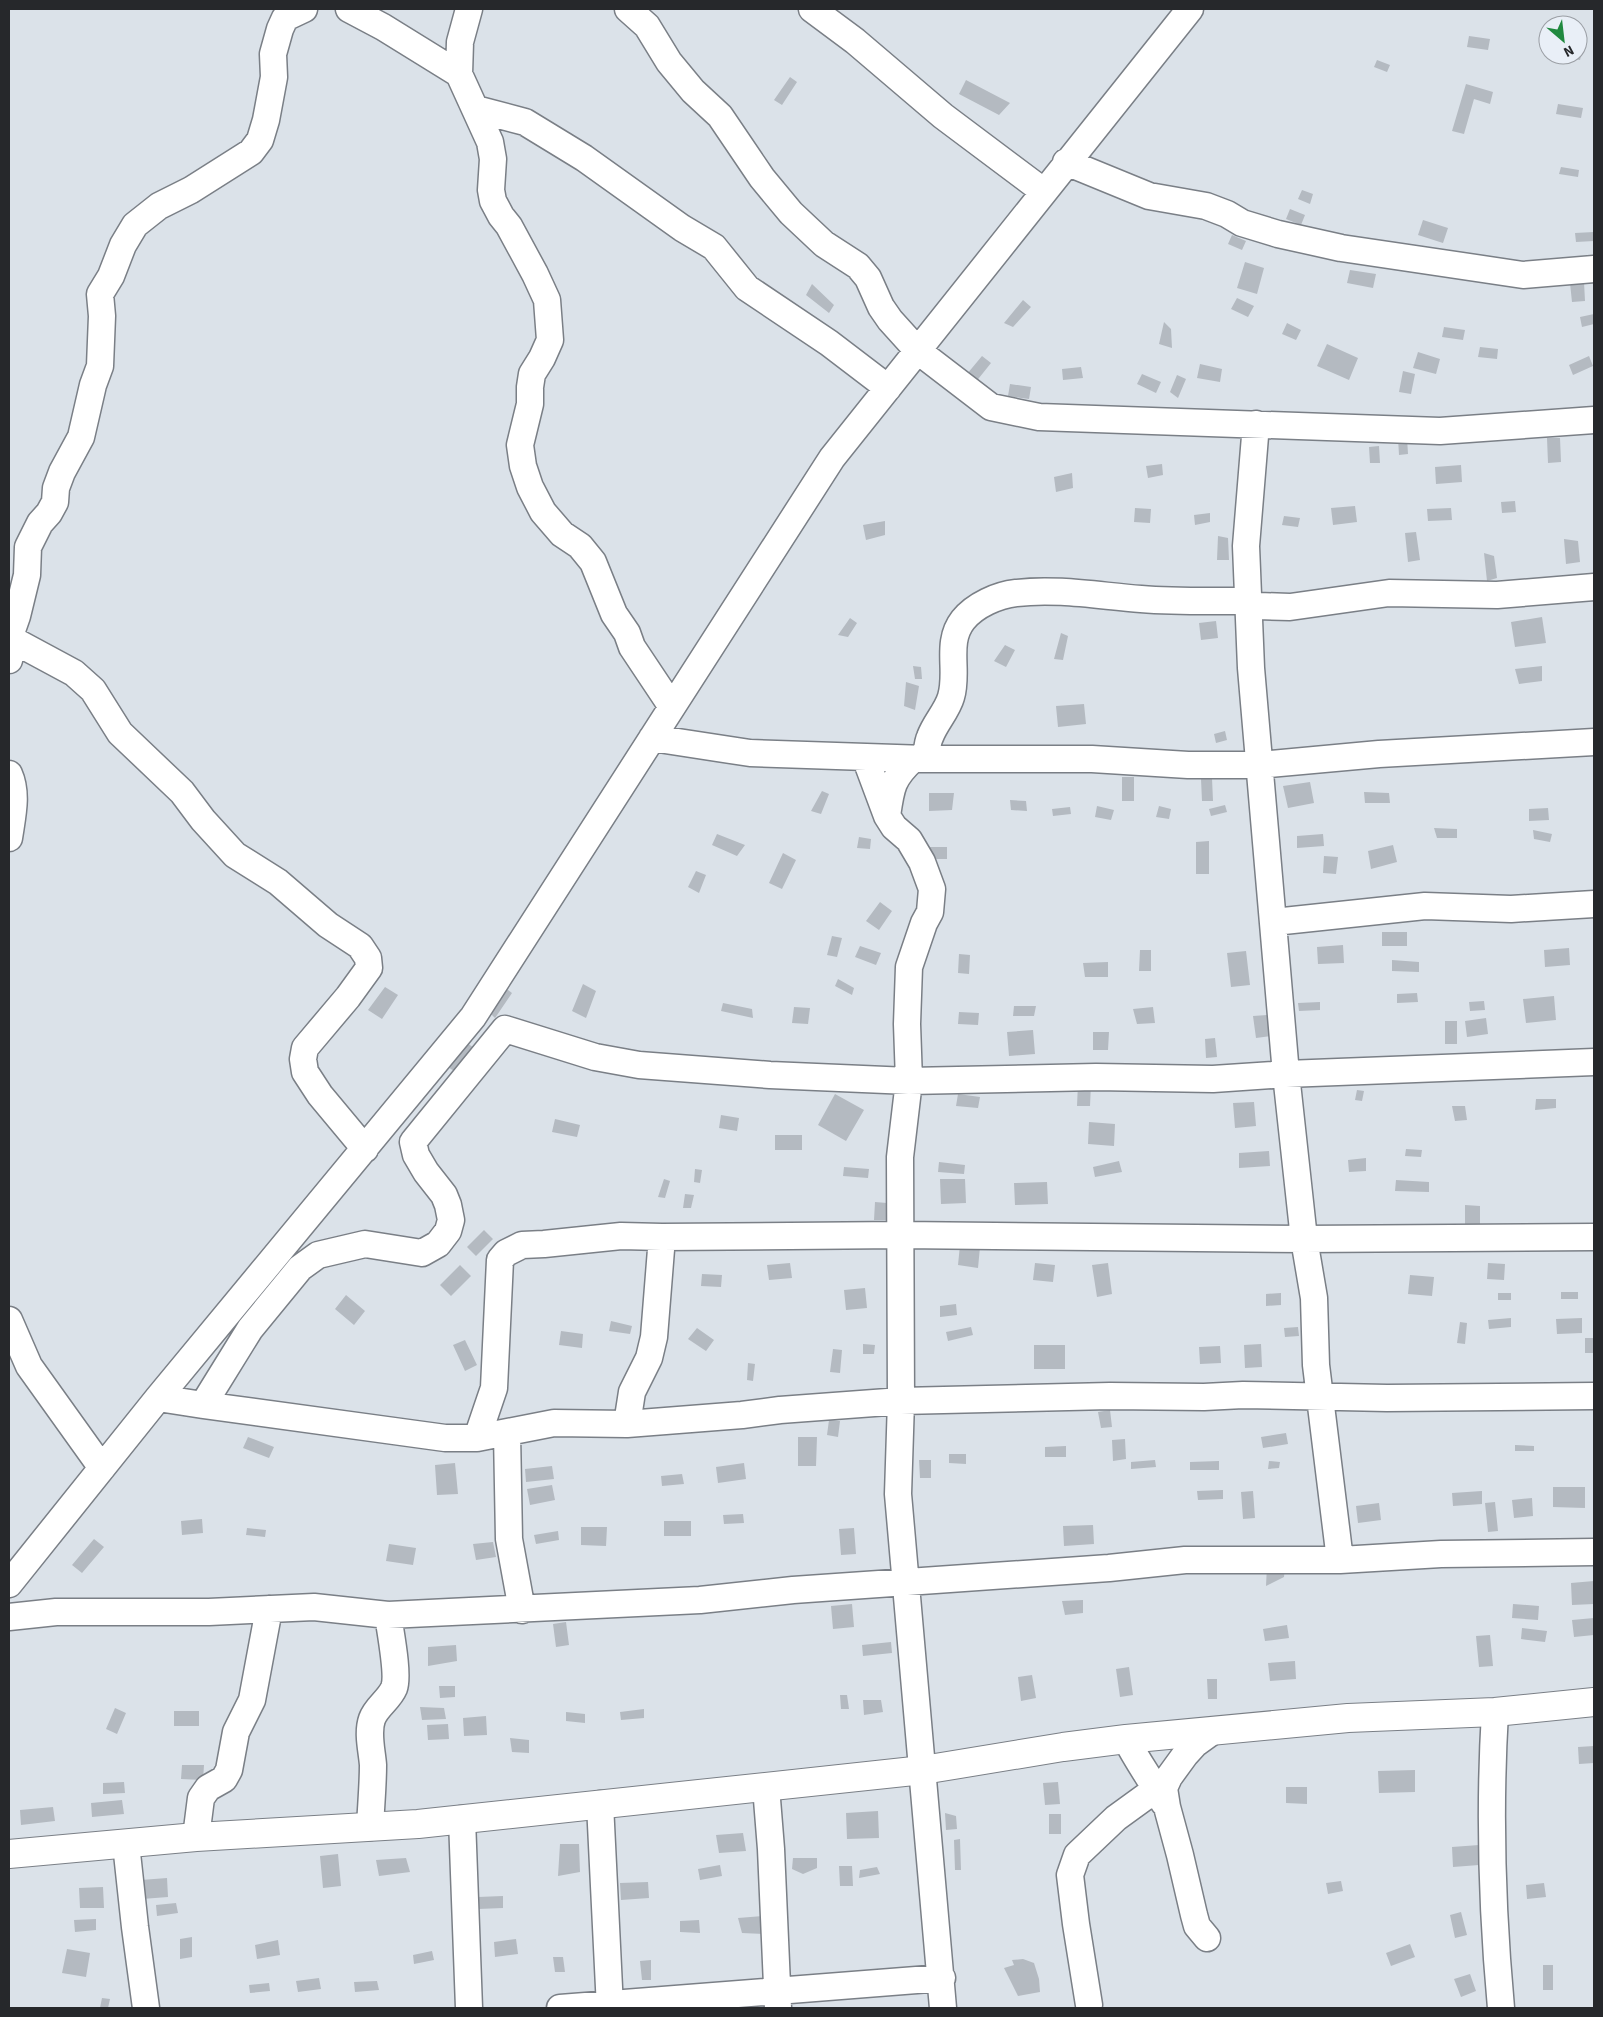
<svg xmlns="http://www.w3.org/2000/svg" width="1603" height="2017" font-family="'Source Sans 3',sans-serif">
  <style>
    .building { fill: #b4bac1 }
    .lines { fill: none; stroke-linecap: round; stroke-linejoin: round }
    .minor-casing { stroke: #7a7f86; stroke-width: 29 }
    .major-casing { stroke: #7a7f86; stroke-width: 30 }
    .minor { stroke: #fff; stroke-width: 26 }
    .major { stroke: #fff; stroke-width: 28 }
  </style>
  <rect width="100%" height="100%" fill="#dbe2e9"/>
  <!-- building -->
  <path class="building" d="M1469,36L1490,39L1488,50L1467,47Z
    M1578,39L1585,40L1580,60L1562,56L1578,55Z
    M1377,60L1390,65L1387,72L1374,67Z
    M790,77L797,82L782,105L774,100Z
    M966,80L1010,103L999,115L959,94Z
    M1466,84L1493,92L1490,104L1474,99L1464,134L1452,131Z
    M1558,104L1583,108L1581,118L1556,114Z
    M1561,167L1579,170L1578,177L1559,174Z
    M1302,190L1313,194L1310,204L1298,199Z
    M1290,209L1305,215L1301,225L1286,219Z
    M1423,220L1448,228L1443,243L1418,235Z
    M1594,232V241L1576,242L1575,233Z
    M1232,235L1246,241L1242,250L1228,244Z
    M1245,262L1264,268L1257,294L1237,288Z
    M1350,270L1376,274L1373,288L1347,283Z
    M1584,282L1585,301L1572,302L1570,283Z
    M812,284L834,305L829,313L806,295Z
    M1237,298L1254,306L1248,317L1231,309Z
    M1023,300L1031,307L1013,327L1004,323Z
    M1594,314V324L1582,327L1580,317Z
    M1164,322L1171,329L1172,348L1159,344Z
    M1287,323L1301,330L1296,340L1282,334Z
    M1444,327L1465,330L1463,340L1442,337Z
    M1327,344L1358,358L1349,380L1317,366Z
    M1480,347L1498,349L1497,359L1478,357Z
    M1418,352L1440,359L1436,374L1413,368Z
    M982,356L991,363L971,388L962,380Z
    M1589,356L1593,366L1573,375L1569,365Z
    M1200,364L1222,369L1220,382L1197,378Z
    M1081,367L1083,378L1063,380L1062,369Z
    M1403,371L1415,374L1411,394L1399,392Z
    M1142,374L1161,382L1156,393L1137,384Z
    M1177,375L1186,379L1178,398L1170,392Z
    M1010,384L1031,387L1029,399L1008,396Z
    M1398,438H1407L1408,454L1399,455Z
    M1547,438H1560L1561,462L1548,463Z
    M1379,446L1380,463H1370L1369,447Z
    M1162,464L1163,475L1148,478L1146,466Z
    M1461,465L1462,482L1436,484L1435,467Z
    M1072,473L1073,488L1056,492L1054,477Z
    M1515,501L1516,512L1502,513L1501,502Z
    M1355,506L1357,522L1333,525L1331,508Z
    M1135,508L1151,509L1150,523L1134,522Z
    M1451,508L1452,520L1428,521L1427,509Z
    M1210,513V522L1195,525L1194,515Z
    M1284,516L1300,518L1298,527L1282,525Z
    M885,521V535L866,540L863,525Z
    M1416,532L1420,560L1408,562L1405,533Z
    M1218,536L1228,538L1229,560H1217Z
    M1564,539L1578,541L1580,562L1566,564Z
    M1484,553L1494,556L1497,578L1487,581Z
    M1542,617L1546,643L1515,647L1511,622Z
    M850,618L857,623L848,637L838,635Z
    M1216,621L1218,638L1201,640L1199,623Z
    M1061,633L1068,636L1063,660L1054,659Z
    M1005,645L1015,650L1006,667L994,661Z
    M913,666L921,667L922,679H915Z
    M1542,666V681L1519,684L1515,669Z
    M906,682L919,686L915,710L904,706Z
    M1084,704L1086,724L1058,727L1056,706Z
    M1225,731L1227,740L1216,743L1214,734Z
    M1122,777H1134V801H1122Z
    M1212,778L1213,801H1202L1201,779Z
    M1310,782L1314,803L1288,808L1283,786Z
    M822,791L829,794L821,814L811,811Z
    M1364,792L1389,793L1390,803H1365Z
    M929,793H954L952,810L929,811Z
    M1010,800L1026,801L1027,811L1011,810Z
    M1225,805L1227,812L1211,816L1209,809Z
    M1097,806L1114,810L1111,820L1095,817Z
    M1159,806L1171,809L1169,819L1156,817Z
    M1070,807L1071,814L1053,816L1052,809Z
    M1548,808L1549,820L1529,821V809Z
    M1434,828L1457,829V838H1437Z
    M1533,830L1552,834L1550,842L1534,839Z
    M717,834L745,845L737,856L712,845Z
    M1323,834L1324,846L1297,848V836Z
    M859,837L871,839L870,849L857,848Z
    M1209,841V874H1196V842Z
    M1393,845L1397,862L1371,869L1368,851Z
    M924,847H947V859H924Z
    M783,853L796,860L782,889L769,883Z
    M1324,856L1338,857L1336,874L1323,873Z
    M696,871L706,875L699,893L688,887Z
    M880,902L892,911L879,930L866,921Z
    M1382,932H1407V946H1382Z
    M832,936L842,938L837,957L827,955Z
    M1343,945L1344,963L1318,964L1317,947Z
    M860,946L881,953L876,965L855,957Z
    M1569,948L1570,965L1545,967L1544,950Z
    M1140,950H1151V971H1139Z
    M1246,951L1250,985L1231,987L1227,953Z
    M959,954L970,955L969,974L958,973Z
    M1392,960L1419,962V972L1392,971Z
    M1108,962V977H1085L1083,963Z
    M838,979L854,988L852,995L835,986Z
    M583,984L596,991L586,1018L572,1011Z
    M385,987L398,995L382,1019L368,1010Z
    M504,987L512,993L495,1018L488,1011Z
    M1417,993L1418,1002L1397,1003V994Z
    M1554,996L1556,1020L1526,1023L1523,999Z
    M1484,1001L1485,1010L1470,1011L1469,1002Z
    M1320,1002V1010L1299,1011L1298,1003Z
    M723,1003L752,1009L753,1018L721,1011Z
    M1014,1006H1036L1034,1016H1013Z
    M794,1007L810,1008L808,1024L792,1023Z
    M1153,1007L1155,1023L1137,1024L1133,1009Z
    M959,1012L979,1013L978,1025L958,1024Z
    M1267,1015L1271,1036L1256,1038L1253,1016Z
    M1486,1018L1488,1034L1467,1037L1465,1021Z
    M1445,1021H1457V1044H1445Z
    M1033,1030L1035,1054L1009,1056L1007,1032Z
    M1093,1032H1109L1108,1050H1093Z
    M1215,1038L1217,1057L1206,1058L1205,1039Z
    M463,1040L474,1048L457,1073L445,1065Z
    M1078,1083L1091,1084L1090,1106H1077Z
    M1357,1090L1364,1091L1362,1101L1355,1100Z
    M835,1094L864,1110L846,1141L818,1125Z
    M958,1094L980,1097L978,1108L956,1106Z
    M1536,1099H1556V1108L1535,1110Z
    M1254,1102L1256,1126L1235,1128L1233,1103Z
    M1452,1106H1465L1467,1120L1455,1121Z
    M721,1115L739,1118L737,1131L719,1128Z
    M555,1119L580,1125L577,1137L552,1132Z
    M1089,1122L1115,1124L1114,1146L1088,1144Z
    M775,1135H802V1150H775Z
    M1406,1149L1422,1150L1421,1157L1405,1156Z
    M1269,1151L1270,1166L1239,1168V1153Z
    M1366,1158V1171L1349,1172L1348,1160Z
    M1119,1161L1122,1172L1095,1177L1093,1167Z
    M939,1162L965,1165L964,1174L938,1172Z
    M844,1167L869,1169L868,1178L843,1176Z
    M695,1169L702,1170L700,1183L694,1182Z
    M664,1179L670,1181L665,1198L658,1197Z
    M940,1179H965L966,1203L941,1204Z
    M1396,1180L1429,1182V1192L1395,1191Z
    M1047,1182L1048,1204L1015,1205L1014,1183Z
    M685,1194L694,1195L691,1208H683Z
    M875,1202L887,1203L886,1220H874Z
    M1465,1205L1480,1206V1226H1465Z
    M484,1230L493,1239L476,1256L467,1247Z
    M960,1245L980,1247L978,1268L958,1265Z
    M790,1263L792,1278L769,1280L767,1265Z
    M1035,1263L1055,1265L1053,1282L1033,1280Z
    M1108,1263L1112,1294L1097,1297L1092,1265Z
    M1488,1263L1505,1264L1504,1280L1487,1279Z
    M460,1265L471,1276L451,1296L440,1285Z
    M702,1274L722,1275L721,1287L701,1286Z
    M1410,1275L1434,1277L1432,1296L1408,1294Z
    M865,1288L867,1308L846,1310L844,1290Z
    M1561,1292H1578V1299H1561Z
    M1281,1293V1305L1266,1306V1294Z
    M1498,1293H1511V1300H1498Z
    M346,1295L365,1311L354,1325L335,1309Z
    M956,1304L957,1315L940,1317V1306Z
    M1511,1318V1327L1489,1329L1488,1320Z
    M1582,1318V1333L1557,1334L1556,1319Z
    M611,1321L632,1326L630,1334L609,1331Z
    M1460,1322L1467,1323L1465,1344L1457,1343Z
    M971,1327L973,1335L948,1341L946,1332Z
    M1298,1327L1299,1336L1285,1337L1284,1328Z
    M697,1328L714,1340L706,1351L688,1339Z
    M561,1331L583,1334L582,1348L559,1345Z
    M1585,1338H1594V1353H1585Z
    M465,1340L477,1365L465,1371L453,1345Z
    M863,1344L875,1345L874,1354H863Z
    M1261,1344L1262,1367L1245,1368L1244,1345Z
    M1034,1345H1065V1369H1034Z
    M1220,1346L1221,1363L1200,1364L1199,1347Z
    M833,1349L842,1350L840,1373L830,1372Z
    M748,1363L755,1364L753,1381L747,1380Z
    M1110,1410L1112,1427L1101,1428L1098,1412Z
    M829,1420L840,1421L838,1437L827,1435Z
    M1286,1433L1288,1444L1263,1448L1261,1437Z
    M248,1437L274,1447L269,1458L243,1448Z
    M798,1437H817L816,1466H798Z
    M1125,1439L1126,1459L1113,1461L1112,1440Z
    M1515,1445L1534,1446V1451H1515Z
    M1066,1446V1457H1045V1447Z
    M949,1454H966V1464L949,1463Z
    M919,1460H931V1478H920Z
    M1155,1460L1156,1467L1131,1469V1462Z
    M1219,1461V1470H1190V1462Z
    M1269,1461L1280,1462L1279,1468L1268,1469Z
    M455,1463L458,1494L437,1495L435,1465Z
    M744,1463L746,1479L718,1483L716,1467Z
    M552,1466L554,1479L526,1482L525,1469Z
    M682,1474L684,1484L662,1486L661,1476Z
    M552,1485L555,1500L530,1505L527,1489Z
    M1553,1487H1585V1508L1553,1507Z
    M1223,1490V1499L1198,1500L1197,1491Z
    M1253,1491L1255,1518L1243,1519L1241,1492Z
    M1482,1491V1504L1453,1506L1452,1493Z
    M1532,1498L1533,1516L1514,1518L1512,1500Z
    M1495,1502L1498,1531L1488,1532L1485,1503Z
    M1379,1503L1381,1520L1358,1523L1356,1506Z
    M743,1514L744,1523L724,1524L723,1515Z
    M202,1519L203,1533L182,1535L181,1521Z
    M664,1521H691V1536H664Z
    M1093,1525L1094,1544L1064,1546L1063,1526Z
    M581,1527H607L606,1546L581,1545Z
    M247,1528L266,1530L265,1537L246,1535Z
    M854,1528L856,1554L841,1555L839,1529Z
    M558,1531L559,1540L536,1544L534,1535Z
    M94,1539L104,1547L82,1573L72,1565Z
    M493,1542L496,1557L476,1560L473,1544Z
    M389,1544L416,1548L413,1565L386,1561Z
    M1267,1565L1285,1566L1284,1577L1266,1586Z
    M1594,1581V1604L1572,1605L1571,1583Z
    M1083,1600V1613L1065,1615L1062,1601Z
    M852,1604L854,1627L833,1629L831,1606Z
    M1513,1604L1539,1606L1538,1620L1512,1618Z
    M1594,1618V1635L1574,1637L1572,1620Z
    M566,1622L569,1645L556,1647L553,1624Z
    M1287,1625L1289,1638L1265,1641L1263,1629Z
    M1522,1628L1547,1631L1545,1642L1521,1639Z
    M1490,1635L1493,1666L1479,1667L1476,1636Z
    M891,1642L892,1653L863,1656L862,1645Z
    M456,1645L457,1661L428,1666V1647Z
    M1295,1661L1296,1679L1270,1681L1268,1663Z
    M1129,1667L1133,1695L1120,1697L1116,1669Z
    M1032,1675L1036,1698L1021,1701L1018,1677Z
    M1207,1679H1217V1699H1208Z
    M439,1686H455V1697L440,1698Z
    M840,1695H847L849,1709H841Z
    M863,1700H881L883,1712L864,1715Z
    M420,1707L444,1708L446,1719L422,1720Z
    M115,1708L126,1713L117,1734L106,1729Z
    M644,1709V1718L621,1720L620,1712Z
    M174,1711H199V1726H174Z
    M566,1712L585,1714V1723L566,1721Z
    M486,1716L487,1735L464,1736L463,1718Z
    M448,1724L449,1739L428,1740L427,1725Z
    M510,1738L529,1740V1753L512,1752Z
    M1594,1746V1763L1579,1764L1578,1747Z
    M182,1765H204L203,1780L181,1779Z
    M1415,1770V1792L1379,1793L1378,1771Z
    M124,1782L125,1793L103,1794V1783Z
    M1058,1782L1060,1804L1045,1805L1043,1783Z
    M1286,1787H1307V1804L1286,1803Z
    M122,1800L124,1814L92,1817L91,1803Z
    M53,1807L55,1821L21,1825L20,1810Z
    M878,1811L879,1838L847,1839L846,1813Z
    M945,1813L956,1816L957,1829L946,1830Z
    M1049,1814H1061V1834H1049Z
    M743,1833L746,1851L719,1853L716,1835Z
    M960,1839L961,1870H955L954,1840Z
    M560,1844H579L580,1872L558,1876Z
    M1479,1845V1865L1453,1867L1452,1847Z
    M338,1854L341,1886L323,1888L320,1856Z
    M406,1858L410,1872L379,1876L376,1860Z
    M793,1858H817V1868L803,1874L792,1869Z
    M720,1865L722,1876L700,1880L698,1869Z
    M839,1866H852L853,1886H840Z
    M877,1867L880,1874L859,1878L860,1870Z
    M167,1878L168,1897L142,1899L141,1880Z
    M1341,1881L1343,1891L1328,1894L1326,1883Z
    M648,1882L649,1898L621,1900L620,1883Z
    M1544,1883L1546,1897L1527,1899L1526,1885Z
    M103,1887L104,1908H80L79,1888Z
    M503,1896V1908L478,1909V1897Z
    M176,1903L178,1913L157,1916L156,1905Z
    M1461,1912L1467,1935L1455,1938L1450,1915Z
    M763,1916L766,1934L742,1933L738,1918Z
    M96,1919V1930L75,1932L74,1920Z
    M699,1920L700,1933L680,1932V1921Z
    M192,1937V1957L180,1959V1939Z
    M516,1939L518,1954L495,1957L494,1942Z
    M278,1940L280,1955L257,1959L255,1945Z
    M1410,1944L1415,1957L1391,1966L1386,1953Z
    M67,1949L90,1953L86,1977L62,1973Z
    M432,1951L434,1960L414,1964L413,1955Z
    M553,1957H563L565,1972H555Z
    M1023,1959L1034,1963L1039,1979L1040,1992L1018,1996L1004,1968L1014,1965L1012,1960Z
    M651,1960V1980H642L640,1961Z
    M1543,1965H1553V1990H1543Z
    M1470,1974L1476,1991L1461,1997L1454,1979Z
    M319,1978L321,1989L298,1992L296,1981Z
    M377,1981L379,1990L355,1992L354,1982Z
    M269,1983L270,1991L250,1993L249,1985Z
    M102,1998L110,1999L108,2008H100Z"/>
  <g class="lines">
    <defs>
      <path id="minor" d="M349,9L383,27L459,74
        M469,9L460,42L459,74L490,142L493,159L491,190L493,201L501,216L509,226L535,274L547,300L550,340L542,358L532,374L530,387V404L520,445L523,466L530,487L543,512L562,534L580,546L593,562L614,614L627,633L632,647L672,707
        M628,9L647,26L669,62L693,91L720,116L762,178L791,213L824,244L858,266L868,278L881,307L890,320L918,351L991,407L1039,417L1440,431L1594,420
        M812,9L855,41L943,116L1043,191
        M476,109L525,122L584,158L682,228L714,247L747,288L829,343L888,388
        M1066,162L1149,196L1206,206L1227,214L1242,223L1278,234L1341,248L1523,275L1594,269
        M1256,424L1246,546L1251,668L1286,1074L1304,1239L1314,1298L1316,1365L1340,1560
        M9,638L74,673L93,690L120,733L182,792L203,820L235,855L278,882L328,925L360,946L368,958L369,968L348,997L305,1048L303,1059L305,1072L320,1095L365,1149
        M9,660L11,652L9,639L17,616L27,575L28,547L40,523L49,513L55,502L56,488L62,472L81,437L93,385L100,366L102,316L100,294L111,276L123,245L135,225L159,206L191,190L251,152L260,140L266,120L274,77L273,54L280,29L285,18L304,9
        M652,738L750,753L926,759H1092L1188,765H1259L1379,754L1594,742
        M865,757L887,816L894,827L909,840L922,862L932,889L930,912L924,923L909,967L907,1024L909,1081L900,1157L901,1401L898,1494L943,2008
        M926,759C927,752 927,743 930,737C935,723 947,711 951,697C959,671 945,643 963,620C975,605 998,595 1016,593C1057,588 1100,596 1141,599C1176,602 1212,601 1247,601L1258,606L1290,607L1389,593L1497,595L1594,587
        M9,774C18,794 12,817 9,838
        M887,816C891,788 892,778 913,759
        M1274,922L1425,906L1511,909L1594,904
        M9,1320L29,1366L102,1468
        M158,1398L203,1405L445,1438H477L554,1423L627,1424L742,1415L780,1410L901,1401L1110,1396L1204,1397L1243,1395L1387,1398L1594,1396
        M203,1405L250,1329L300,1268L318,1255L365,1244L422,1253L438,1244L448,1231L451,1220L448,1205L444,1195L426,1172L416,1155L413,1142L505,1029L595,1057L639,1065L770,1075L909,1081L1096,1077L1213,1079L1286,1074L1594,1062
        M627,1424L632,1392L649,1358L654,1337L662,1237
        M507,1433L509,1539L522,1610
        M477,1438L494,1388L500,1260L506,1253L522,1245L544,1244L621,1236L662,1237L901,1235L1304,1239L1594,1237
        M9,1584L158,1398L473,1017L832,458L1190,9
        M9,1617L56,1612H209L314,1607L388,1615L700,1600L793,1590L1109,1568L1185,1560H1340L1441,1554L1594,1552
        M1495,1712C1489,1811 1492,1910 1501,2008
        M1126,1739C1137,1761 1152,1781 1164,1803
        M766,1787L771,1849L778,2008
        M600,1804L610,2008
        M462,1819L469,2008
        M370,1827C371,1806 373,1785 373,1765C372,1751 367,1733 372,1719C376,1707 389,1700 394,1688C399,1675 390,1630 388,1615
        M196,1837L201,1798L208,1788L224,1779L229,1770L236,1732L252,1700L269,1609
        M126,1844L135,1927L146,2008
        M1207,1938L1197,1926L1194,1915L1180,1855L1167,1807L1164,1788L1169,1777L1185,1755L1195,1744L1213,1731
        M1089,2005L1076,1924L1070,1875L1077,1855L1116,1818L1156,1789
        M560,2008L942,1978"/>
      <path id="major" d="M9,1854L196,1837L418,1824L923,1770L1063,1747L1126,1739L1348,1718L1495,1712L1594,1702"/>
    </defs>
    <!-- minor casing -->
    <use href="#minor" class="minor-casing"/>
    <!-- major casing -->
    <use href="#major" class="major-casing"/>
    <!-- minor -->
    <use href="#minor" class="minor"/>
    <!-- major -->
    <use href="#major" class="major"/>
  </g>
  <!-- border -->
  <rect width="1603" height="2017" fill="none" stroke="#26282b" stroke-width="20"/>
  <!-- north arrow -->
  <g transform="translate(1563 40) rotate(152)"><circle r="24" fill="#e9eff7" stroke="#9b9fa5"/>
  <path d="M0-4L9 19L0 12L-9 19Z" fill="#20893f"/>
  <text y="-8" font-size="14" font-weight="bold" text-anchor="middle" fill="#26282b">N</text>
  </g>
</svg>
